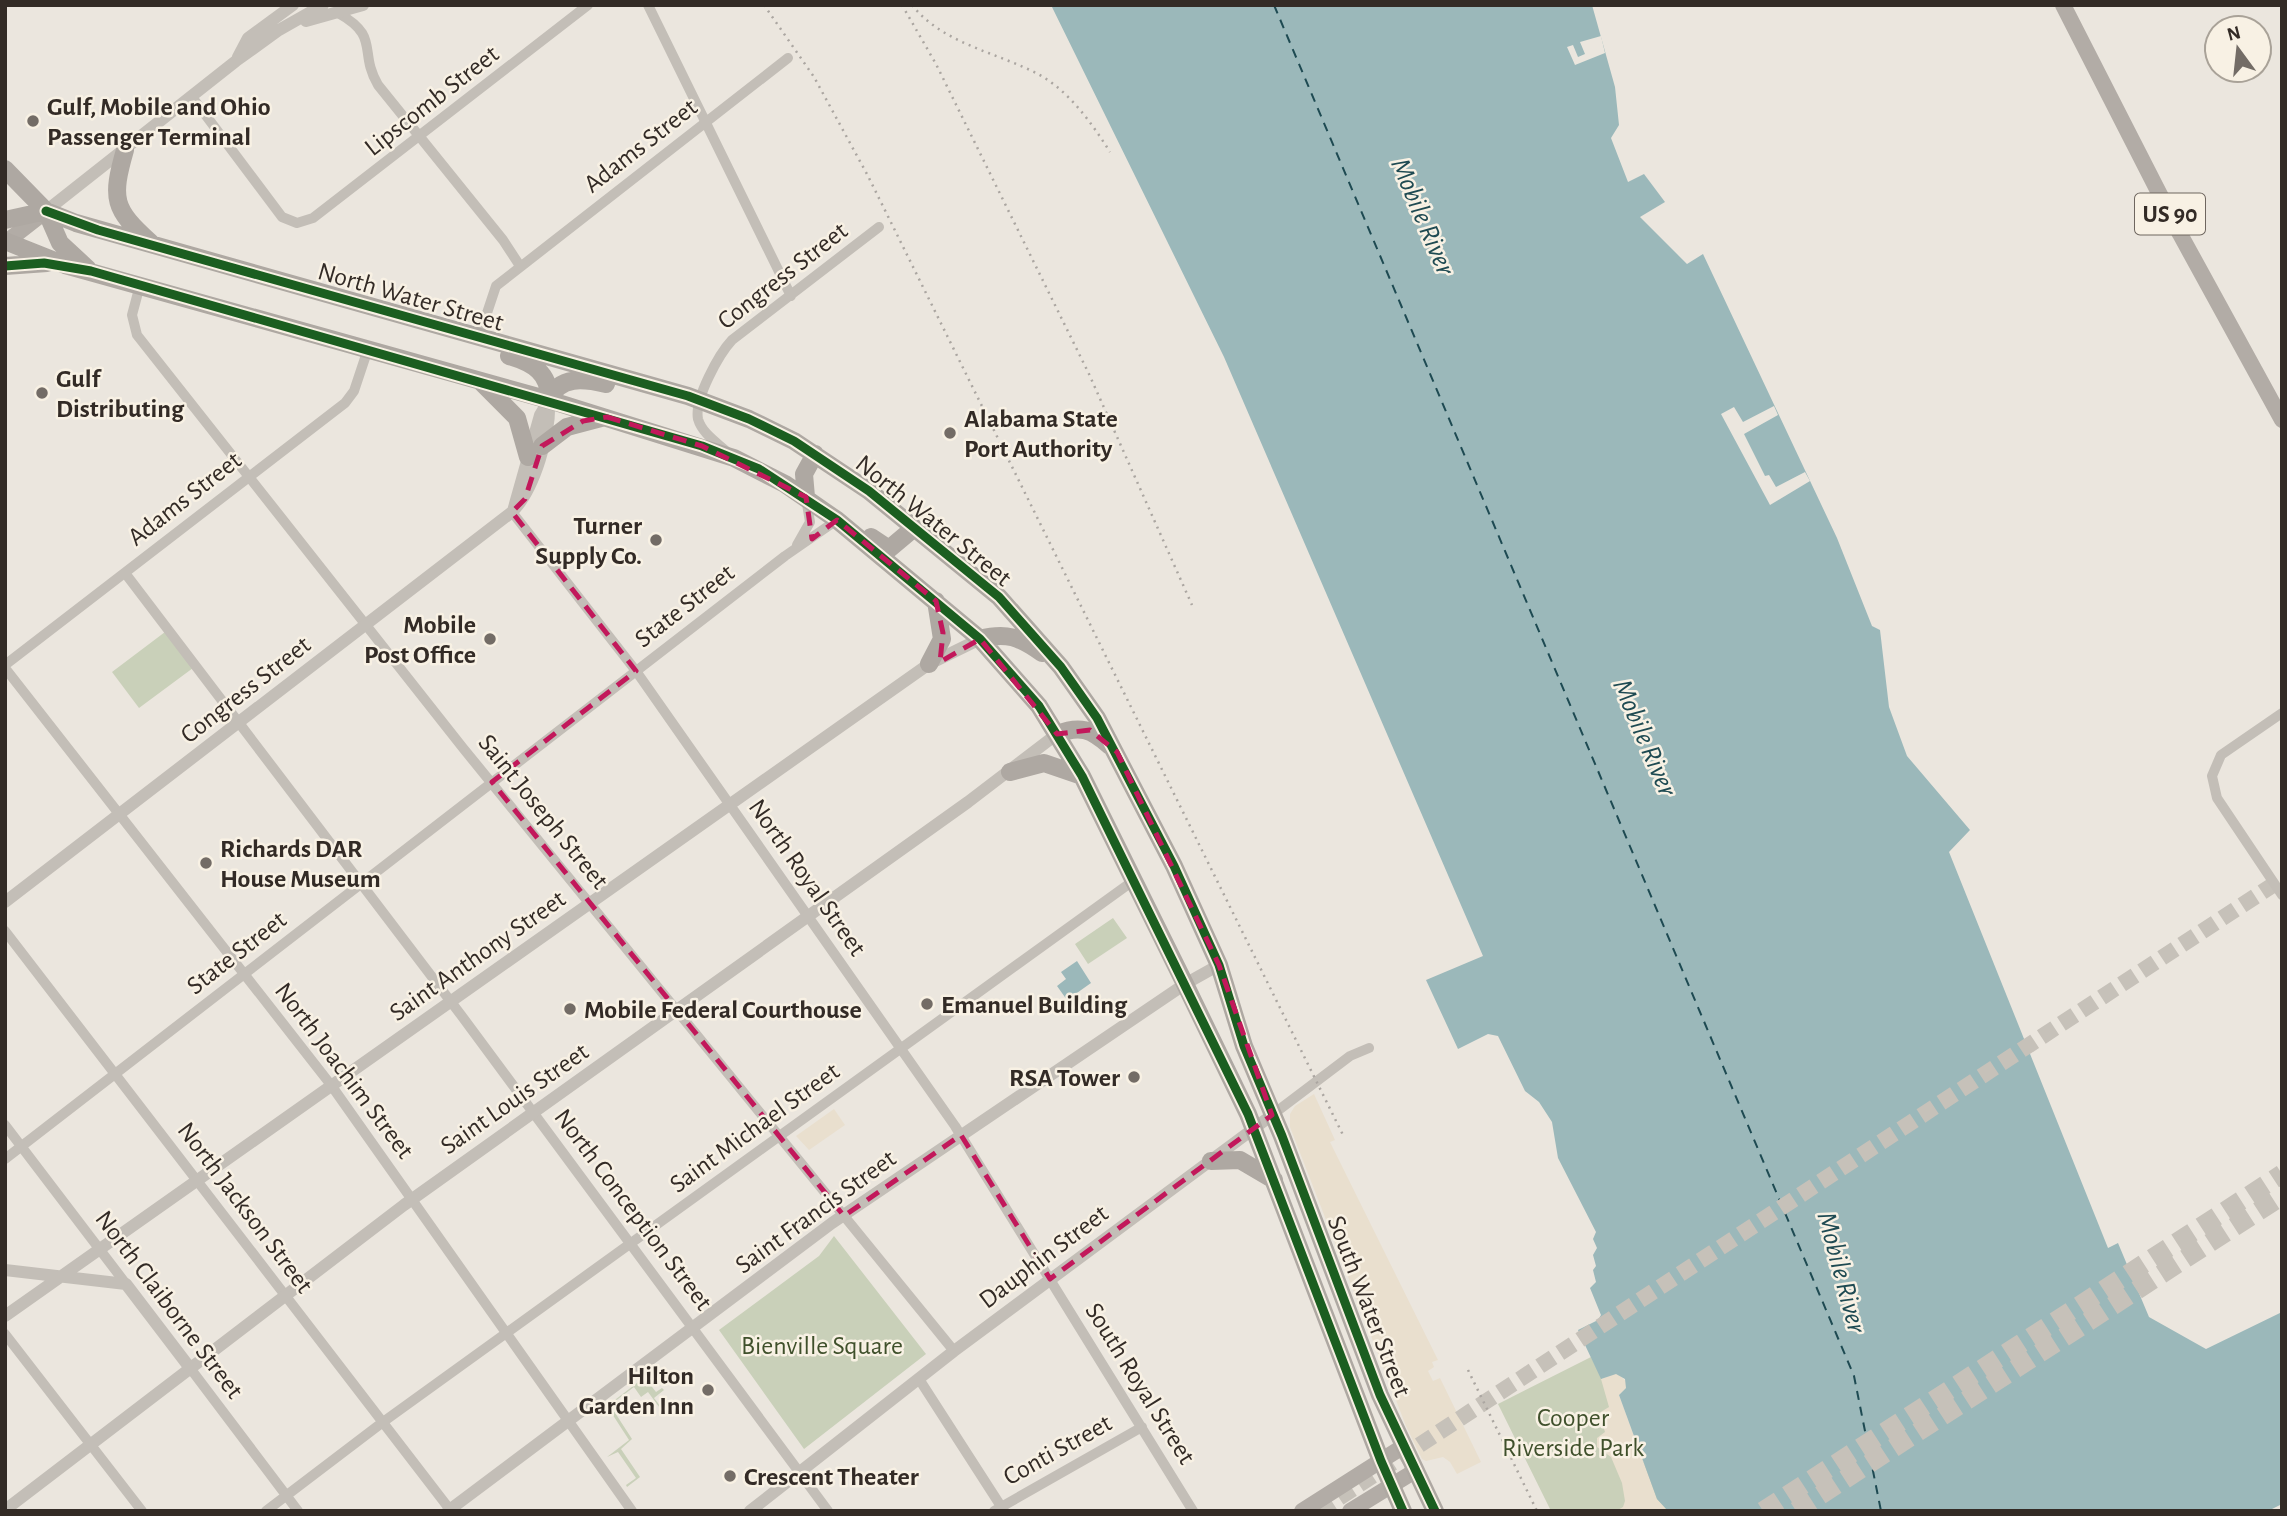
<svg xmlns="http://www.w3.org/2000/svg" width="2287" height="1516" font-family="'Alegreya Sans',sans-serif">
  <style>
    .green { fill: #c9d0b9 }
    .plaza { fill: #e9dfce }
    .water { fill: #9bb8ba }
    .pier { fill: #ebe6de }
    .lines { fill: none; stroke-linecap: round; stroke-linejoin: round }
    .ferry { stroke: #1e4a52; stroke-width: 2; stroke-dasharray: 9 7; stroke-linecap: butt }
    .primary-tunnel { stroke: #c6c1b9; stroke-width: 16; stroke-dasharray: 16 8; stroke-linecap: butt }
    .motorway-tunnel { stroke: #c6c1b9; stroke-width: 19; stroke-dasharray: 19 10; stroke-linecap: butt }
    .minor { stroke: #c3beb7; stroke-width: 10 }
    .tertiary { stroke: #c3beb7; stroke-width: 12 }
    .primary { stroke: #b2aca6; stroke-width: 16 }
    .trunk { stroke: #aea8a2; stroke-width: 18 }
    .rail { stroke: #aba6a1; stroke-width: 2.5; stroke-dasharray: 2 5; stroke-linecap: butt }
    .cycleway-casing { stroke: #f8f1e4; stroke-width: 13 }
    .cycleway { stroke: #1b5e20; stroke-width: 9 }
    .marked { fill: none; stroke: #c2185b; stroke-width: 5; stroke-dasharray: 14 9; stroke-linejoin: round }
    .poi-dot { fill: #736c66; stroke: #f8f1e4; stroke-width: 2.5 }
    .labels { text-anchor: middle; stroke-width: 5; stroke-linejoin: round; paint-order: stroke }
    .shield { fill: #f8f1e4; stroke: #6e665f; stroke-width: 2 }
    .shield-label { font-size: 24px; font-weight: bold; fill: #332b26 }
    .street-label { font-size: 26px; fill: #332b26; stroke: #f8f1e4 }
    .poi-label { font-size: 26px; font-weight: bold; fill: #332b26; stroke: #f8f1e4; text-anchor: start }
    .park-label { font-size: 26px; fill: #3f502b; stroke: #f8f1e4 }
    .water-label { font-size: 28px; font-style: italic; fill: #1e4a52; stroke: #f8f1e4 }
  </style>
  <rect width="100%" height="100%" fill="#ebe6de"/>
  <!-- green -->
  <path class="green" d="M165,632L193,668L139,708L112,672Z
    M1113,918L1127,938L1088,964L1075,944Z
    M834,1236L926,1354L804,1449L719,1330L819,1256Z
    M1591,1357L1668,1511H1551L1498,1404Z
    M650,1373L656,1377L649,1383L656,1392L662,1388L664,1390L654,1398L661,1407L672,1401L677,1407L665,1415L648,1392L641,1397L634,1387L610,1405L632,1439L621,1449L640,1477L627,1487L626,1485L636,1478L618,1452L607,1457L629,1440L607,1406Z"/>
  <!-- plaza -->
  <path class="plaza" d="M1314,1094L1335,1140L1330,1142L1438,1360L1432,1362L1434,1367L1428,1371L1433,1381L1440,1378L1481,1462L1457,1474L1450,1462L1443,1457L1426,1461L1422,1459L1406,1426L1290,1127V1114L1295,1106Z
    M834,1109L845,1125L809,1150L796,1136Z
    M1613,1374H1618L1626,1381V1388L1619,1395L1657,1499L1668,1511H1616L1623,1507L1625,1501L1622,1483L1611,1457L1597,1447V1438L1605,1432L1599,1413L1609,1407L1601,1379Z"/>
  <!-- water -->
  <path class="water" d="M1051,5H1592L1615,87L1619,125L1611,138L1628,182L1644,174L1665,202L1640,217L1687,264L1703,254L1837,538L1872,626L1880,630L1889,707L1907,756L1970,830L1949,852L2108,1248L2118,1243L2149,1317L2206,1349L2282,1312V1504L2268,1511H1668L1657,1499L1619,1395L1626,1388L1625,1379L1616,1374L1601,1379L1578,1330L1598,1320L1601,1315L1590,1288L1596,1282L1593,1270L1596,1266L1593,1255L1597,1248L1593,1239L1596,1232L1558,1158L1552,1122L1539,1102L1525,1091L1498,1036L1488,1034L1458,1049L1426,980L1483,956L1224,357Z
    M1077,961L1091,983L1067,1000L1057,986L1066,979L1061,972Z"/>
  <!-- pier -->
  <path class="pier" d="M1601,36L1605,53L1575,65L1567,47L1573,45L1578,57L1585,54L1580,42Z
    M1774,406L1778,415L1744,434L1765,476L1769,475L1776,487L1805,472L1810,481L1770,505L1721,414L1734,407L1743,422Z"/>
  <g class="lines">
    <!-- ferry -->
    <path class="ferry" d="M1274,5L1854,1376L1881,1511"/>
    <!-- primary-tunnel -->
    <path class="primary-tunnel" d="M1319,1511L2282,879"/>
    <!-- motorway-tunnel -->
    <path class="motorway-tunnel" d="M1763,1511L2282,1174
      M1796,1511L2282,1196"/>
    <!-- minor -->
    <path class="minor" d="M648,5L791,296
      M338,13C381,37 358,51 378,85L503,240L520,266
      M192,97L282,217L297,223L313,218L588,5
      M140,285L132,315L137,335L463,748L954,1351
      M479,337L496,286L788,58
      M726,451C716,442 702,433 698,419C694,399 719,354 732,340L879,227
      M512,512L636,671L955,1126L1193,1511
      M797,545L810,522L806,498
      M125,573L461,1015L828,1511
      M5,665L345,403L354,391L368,349
      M5,668L331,1085L632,1511
      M2282,713L2221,755L2212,776L2217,798L2282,895
      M5,931L451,1511
      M1272,1115L1350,1056L1369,1048
      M5,1125L126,1284
      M5,1159L785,556L837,520
      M5,1334L142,1511
      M190,1368L298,1511
      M919,1379L1004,1511
      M266,1511L383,1422L1133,881
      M994,1511L1142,1427"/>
    <!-- tertiary -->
    <path class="tertiary" d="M306,21L363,5
      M238,57L248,38L293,5
      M46,211L236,61L279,30L323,5
      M513,511L540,415L549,400
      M5,902L512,512C535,489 551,432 549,400
      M5,1270L126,1284L190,1368
      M5,1316L929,664L980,639
      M5,1510L404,1205L968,802L1057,734
      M448,1511L832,1223L1185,984L1219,965
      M750,1511L954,1351L1272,1115"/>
    <!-- primary -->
    <path class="primary" d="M2063,5L2180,234L2282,420
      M5,243L46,211
      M1302,1511L1404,1446
      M1350,1511L1415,1471"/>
    <!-- trunk -->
    <path class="trunk" d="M125,150C111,199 113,209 151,243
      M5,169L46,211L76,223L688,396L749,419L794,441L869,491L999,597L1061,667L1097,718L1174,866L1219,965L1244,1046L1282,1136L1380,1395L1435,1511
      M46,211L60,243L88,269
      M5,220L46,211
      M5,241L65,265L549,400L734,458L785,484L837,520L980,639L1039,706L1082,776L1185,984L1248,1114L1381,1461L1403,1511
      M5,266L47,263
      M509,356C533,363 550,373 549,400
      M482,383L517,418L528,457
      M549,400C559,375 585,379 606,384
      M542,446L567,427L601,418
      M806,497L804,474L815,454
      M871,537L889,549L914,528
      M980,639C1006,632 1020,637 1042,653
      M929,664L942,639L936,601
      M1057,734C1080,725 1091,729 1110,746
      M1010,772L1044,763L1082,776
      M1211,1161L1240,1160L1274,1180"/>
    <!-- rail -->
    <path class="rail" d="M764,5L814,77L868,176L1343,1135
      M902,5L936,64L1089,374L1192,605
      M912,5C943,44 996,52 1038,74C1069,91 1091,122 1110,152
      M1468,1370L1537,1511"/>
    <defs>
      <path id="cycleway" d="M46,211L98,230L688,396L749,419L794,441L869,491L999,597L1061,667L1097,718L1174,866L1219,965L1244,1046L1282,1136L1380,1395L1435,1511
        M5,266L44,263L91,271L702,446L759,469L837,520L980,639L1039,706L1082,776L1248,1114L1381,1461L1403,1511"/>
    </defs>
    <!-- cycleway casing -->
    <use href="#cycleway" class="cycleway-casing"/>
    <!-- cycleway -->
    <use href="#cycleway" class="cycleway"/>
  </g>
  <!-- marked area -->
  <path class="marked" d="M607,417L702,446L806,497L812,539L837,520L936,601L943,633L940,662L980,639L1057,734L1090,730L1117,752L1219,965L1272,1115L1050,1279L961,1135L844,1216L492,782L636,671L512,512L525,499L542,446L583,421Z"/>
  <!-- markers -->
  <g class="poi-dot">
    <circle cx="33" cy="121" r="7"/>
    <circle cx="42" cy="393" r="7"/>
    <circle cx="950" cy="433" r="7"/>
    <circle cx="656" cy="540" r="7"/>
    <circle cx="490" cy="639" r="7"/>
    <circle cx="206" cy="863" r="7"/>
    <circle cx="927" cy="1004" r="7"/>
    <circle cx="570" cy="1009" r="7"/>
    <circle cx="1134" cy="1077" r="7"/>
    <circle cx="708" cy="1390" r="7"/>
    <circle cx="730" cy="1476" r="7"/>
  </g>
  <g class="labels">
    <!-- shield labels -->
    <rect class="shield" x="2135" y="193.5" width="70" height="41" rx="5"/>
    <g class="shield-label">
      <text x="2170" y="222">US 90</text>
    </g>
    <!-- street labels -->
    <g class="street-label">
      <text transform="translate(431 100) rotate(-38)" y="9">Lipscomb Street</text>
      <text transform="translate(640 145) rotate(-38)" y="9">Adams Street</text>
      <text transform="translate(782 275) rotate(-38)" y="9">Congress Street</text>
      <text transform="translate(411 296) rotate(16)" y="9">North Water Street</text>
      <text transform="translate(184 498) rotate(-38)" y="9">Adams Street</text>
      <text transform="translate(934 520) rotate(39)" y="9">North Water Street</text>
      <text transform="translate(684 605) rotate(-38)" y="9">State Street</text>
      <text transform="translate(245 689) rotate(-38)" y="9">Congress Street</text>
      <text transform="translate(544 811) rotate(51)" y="9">Saint Joseph Street</text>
      <text transform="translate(808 877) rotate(55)" y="9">North Royal Street</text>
      <text transform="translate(236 952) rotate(-38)" y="9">State Street</text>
      <text transform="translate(477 955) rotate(-35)" y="9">Saint Anthony Street</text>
      <text transform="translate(345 1070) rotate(53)" y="9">North Joachim Street</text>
      <text transform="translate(514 1098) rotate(-35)" y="9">Saint Louis Street</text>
      <text transform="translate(754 1127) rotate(-36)" y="9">Saint Michael Street</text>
      <text transform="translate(246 1207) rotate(53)" y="9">North Jackson Street</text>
      <text transform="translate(634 1209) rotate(53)" y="9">North Conception Street</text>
      <text transform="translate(815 1211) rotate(-36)" y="9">Saint Francis Street</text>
      <text transform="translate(1043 1256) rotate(-37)" y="9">Dauphin Street</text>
      <text transform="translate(170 1304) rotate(53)" y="9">North Claiborne Street</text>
      <text transform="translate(1370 1306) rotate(69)" y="9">South Water Street</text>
      <text transform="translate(1141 1383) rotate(58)" y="9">South Royal Street</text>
      <text transform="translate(1057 1449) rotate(-29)" y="9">Conti Street</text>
    </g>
    <!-- poi labels -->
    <g class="poi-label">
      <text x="47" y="115">Gulf, Mobile and Ohio<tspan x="47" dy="30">Passenger Terminal</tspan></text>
      <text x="56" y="387">Gulf<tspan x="56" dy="30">Distributing</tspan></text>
      <text x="964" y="427">Alabama State<tspan x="964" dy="30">Port Authority</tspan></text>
      <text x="642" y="534" text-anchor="end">Turner<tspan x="642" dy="30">Supply Co.</tspan></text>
      <text x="476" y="633" text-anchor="end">Mobile<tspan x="476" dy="30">Post Office</tspan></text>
      <text x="220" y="857">Richards DAR<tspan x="220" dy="30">House Museum</tspan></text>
      <text x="941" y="1013">Emanuel Building</text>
      <text x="584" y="1018">Mobile Federal Courthouse</text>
      <text x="1120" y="1086" text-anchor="end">RSA Tower</text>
      <text x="694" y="1384" text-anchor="end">Hilton<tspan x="694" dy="30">Garden Inn</tspan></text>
      <text x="744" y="1485">Crescent Theater</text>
    </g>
    <!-- park labels -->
    <g class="park-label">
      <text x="822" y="1354">Bienville Square</text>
      <text x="1573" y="1426">Cooper<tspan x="1573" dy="30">Riverside Park</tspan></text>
    </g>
    <!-- water labels -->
    <g class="water-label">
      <text transform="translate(1424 216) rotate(67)" y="10">Mobile River</text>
      <text transform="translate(1646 737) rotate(67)" y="10">Mobile River</text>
      <text transform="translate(1843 1272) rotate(75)" y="10">Mobile River</text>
    </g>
  </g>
  <!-- border -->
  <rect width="2287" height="1516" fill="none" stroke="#332b26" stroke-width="14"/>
  <!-- north arrow -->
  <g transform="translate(2238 49) rotate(345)"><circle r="33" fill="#f8f1e4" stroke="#a9a298" stroke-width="2"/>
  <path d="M0-5L12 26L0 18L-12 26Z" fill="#736c66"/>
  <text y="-10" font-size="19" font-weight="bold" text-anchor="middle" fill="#332b26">N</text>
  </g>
</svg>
